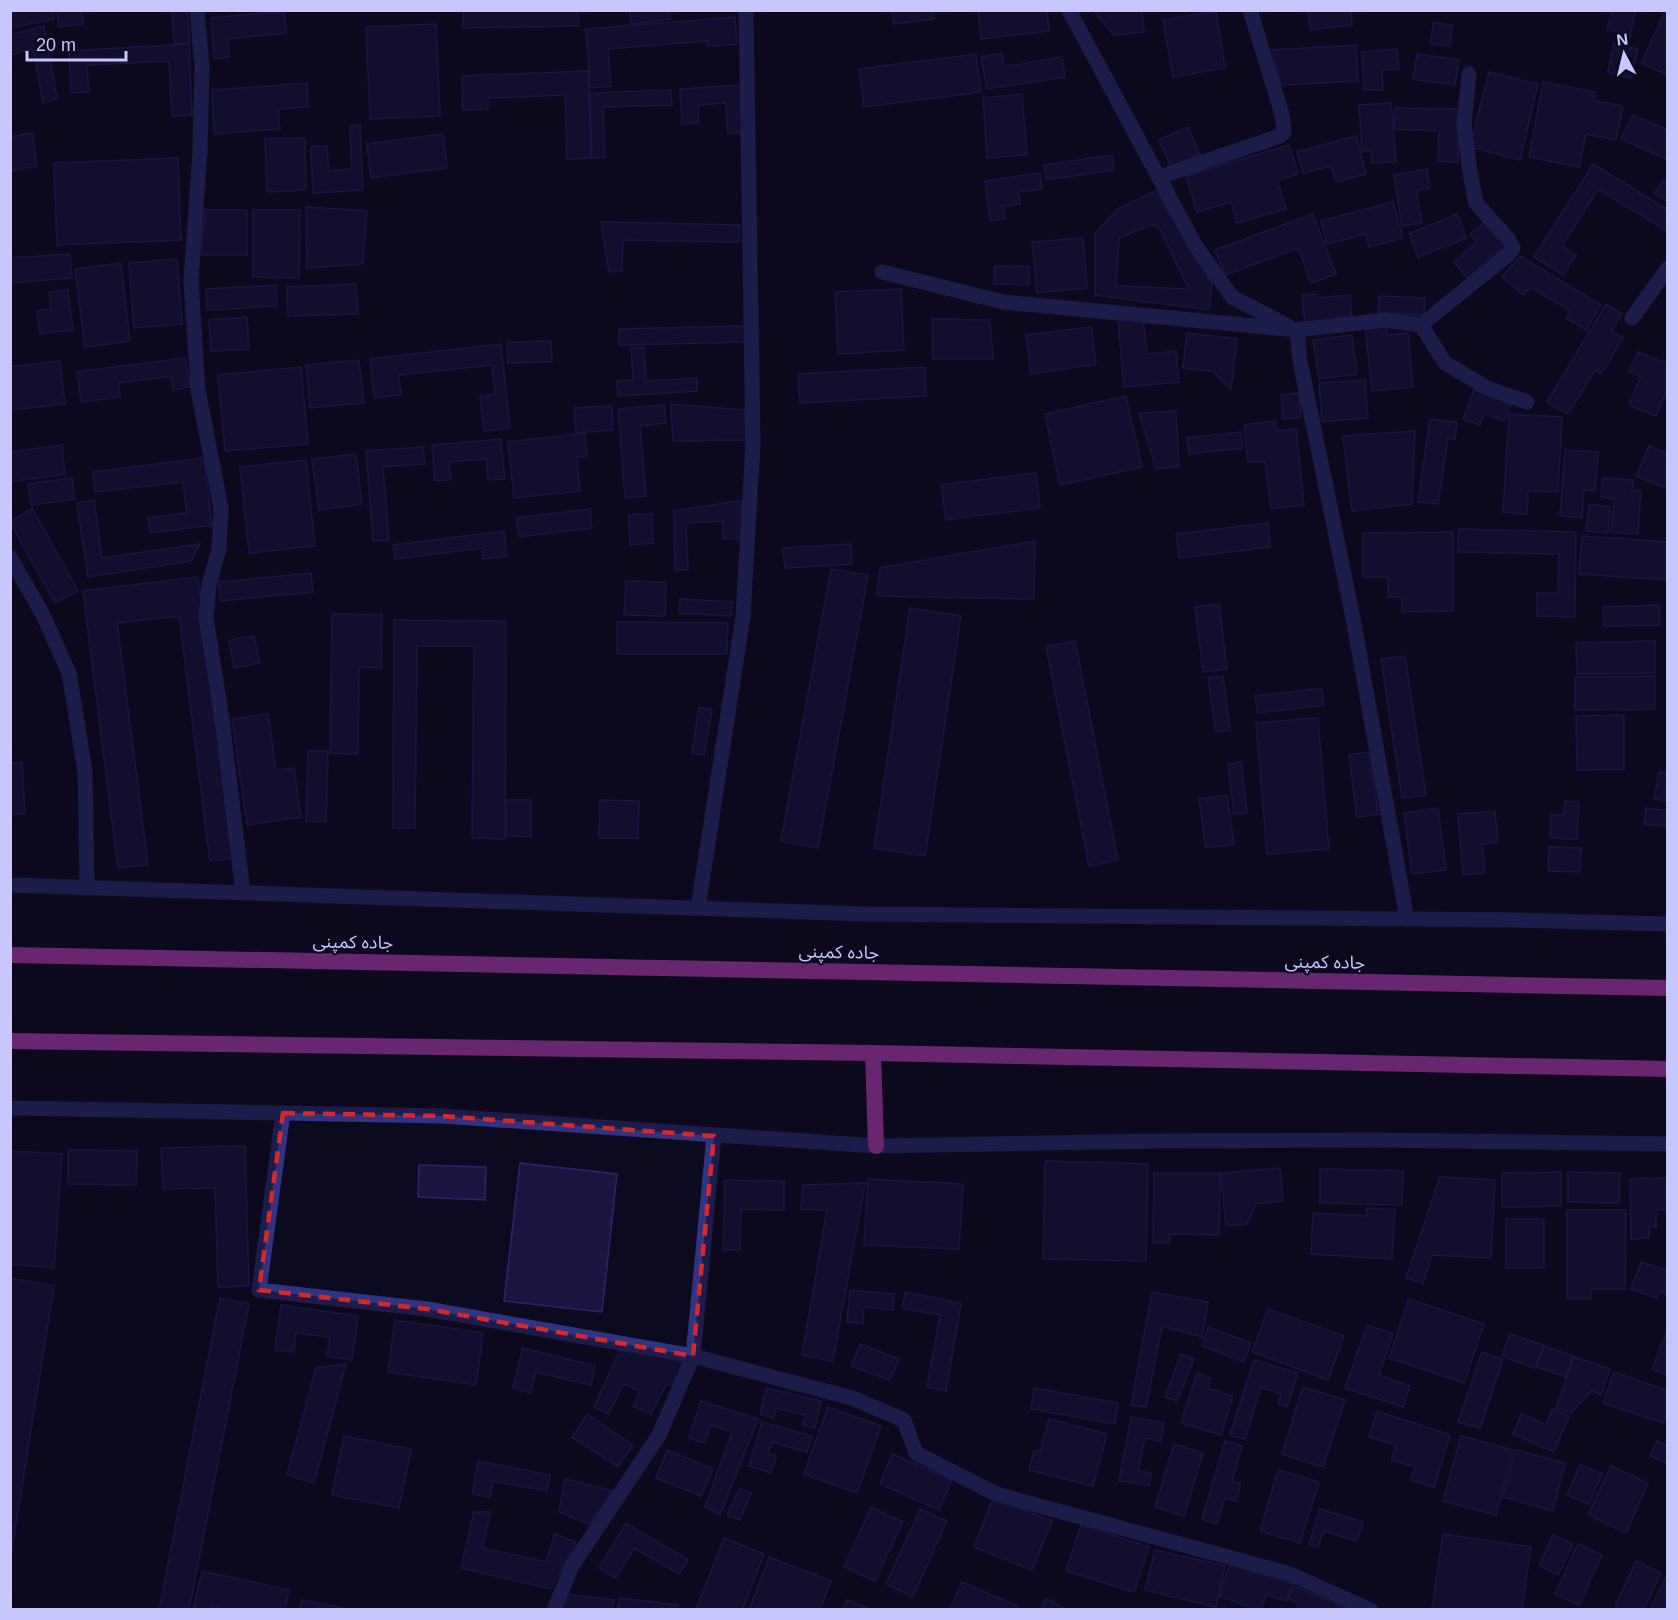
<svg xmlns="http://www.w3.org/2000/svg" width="1678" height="1620" font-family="Helvetica,'Noto Sans Arabic',sans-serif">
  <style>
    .building { fill: #1a1440; stroke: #2d246e; stroke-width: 1.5; fill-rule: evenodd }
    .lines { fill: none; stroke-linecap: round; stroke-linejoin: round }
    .minor { stroke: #303381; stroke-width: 15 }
    .tertiary { stroke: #303381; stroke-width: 15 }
    .trunk { stroke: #d747d5; stroke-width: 16 }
    .marked { fill: none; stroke: #d62828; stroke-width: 4.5; stroke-dasharray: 12 8; stroke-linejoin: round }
    .labels { text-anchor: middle; stroke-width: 4.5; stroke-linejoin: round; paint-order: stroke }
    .street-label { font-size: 18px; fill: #c8c6ff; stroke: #0c0a1e }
  </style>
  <rect width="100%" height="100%" fill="#0c0a1e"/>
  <!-- building -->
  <path class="building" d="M18,10H53L54,19L10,28V12Z
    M57,10H82L83,24L59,27Z
    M172,10H187L190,43L174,44Z
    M463,10H578L579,26L463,28Z
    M629,10H669L670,19L631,24Z
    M892,10H933L934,19L894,24Z
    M978,10H1047L1049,31L981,39Z
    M1142,10L1144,32L1114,35L1094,11Z
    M1308,10H1351L1352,25L1310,30Z
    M1612,10H1636L1630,36L1607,30Z
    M1666,10H1668V75L1641,63Z
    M284,11L286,33L228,39L229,57L214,59L211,18Z
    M1216,11L1225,68L1173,77L1163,20Z
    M735,17L737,44L707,46V41L608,49L611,86L590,88L586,29Z
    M1433,23L1452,25L1450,46L1431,44Z
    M436,24L440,116L370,119L366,27Z
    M44,26L57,98L43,103L33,49L10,55V35Z
    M1614,43L1638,49L1631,78L1608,72Z
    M189,44L192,115L172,116L169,61L87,65L89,92L71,93L69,51Z
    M1356,45L1358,81L1281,85L1272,50Z
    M1397,49L1399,69L1382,70L1383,90H1364L1362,52Z
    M1002,53L1004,67L1062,57L1065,77L987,89L981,57Z
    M976,54L981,92L864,107L859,69Z
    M1417,54L1459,60L1455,85L1413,79Z
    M588,71L591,158L567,159L565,95L488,98V109L463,110L462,76Z
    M1489,72L1538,84L1520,160L1470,147Z
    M1543,82L1595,92L1593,100L1623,106L1616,140L1586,134L1579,167L1529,157Z
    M307,83L308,107L278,109L280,129L214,134L212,90Z
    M743,85L746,132L728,134L726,103L698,105L699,123L682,124L680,89Z
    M671,90L672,105L603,107L605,157L592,158L590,93Z
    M1022,94L1027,155L987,158L983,98Z
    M1391,103L1396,162L1372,163L1371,151L1362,152L1359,105Z
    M1395,108L1459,109L1458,162L1438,161L1439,131L1394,129Z
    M1633,115L1668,130V160L1621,139Z
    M360,125L363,190L313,193L311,147L327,146L329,171L352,169L350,126Z
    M1188,127L1200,154L1171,167L1159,140Z
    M32,133L37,166L10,171V137Z
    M443,134L447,168L371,178L367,144Z
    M1356,136L1366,174L1336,182L1331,166L1303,173L1297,152Z
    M305,138L306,190L267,192L265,139Z
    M1289,145L1298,174L1277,180L1286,209L1237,223L1231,202L1197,212L1186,176Z
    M1112,155L1114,170L1046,180L1044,165Z
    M178,158L181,240L57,245L54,163Z
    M1593,164L1668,210V232L1598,189L1562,246L1576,255L1563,275L1534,257Z
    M1427,169L1430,188L1416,191L1422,223L1402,226L1394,175Z
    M1040,173L1042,189L1018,192L1020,204L1003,206L1005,219L990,221L985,181Z
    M1663,181L1668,184V202L1654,193Z
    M1156,191L1212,283L1209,310L1095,295V234L1117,209ZM1151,225L1159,228L1189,289L1116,286L1119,238Z
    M1393,202L1403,238L1369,247L1366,234L1327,244L1321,221Z
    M306,207L367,211L363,264L307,268Z
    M205,210H247V255H201Z
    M253,210H300L299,278L253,277Z
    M1313,214L1336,274L1311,283L1298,248L1225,275L1215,250Z
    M1457,214L1467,238L1418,257L1409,234Z
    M1486,221L1507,245L1468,279L1454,262L1477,242L1470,234Z
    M601,222L740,225L739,242L623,240L622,271L609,272Z
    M1083,238L1087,288L1037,293L1032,242Z
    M70,254L72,278L10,283V258Z
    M1520,256L1601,305L1586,330L1566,318L1571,311L1530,287L1523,295L1502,277Z
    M177,259L182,324L134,328L129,263Z
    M121,263L130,341L85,347L75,269Z
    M995,266L1029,267V285L994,284Z
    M356,284L358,314L288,316L287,287Z
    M276,285L277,306L207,310L206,289Z
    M901,289L904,350L838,354L835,292Z
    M68,290L73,330L40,334L37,311L51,309L49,292Z
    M1316,294V298L1350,295L1352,320L1305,325L1302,295Z
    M1379,296L1425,298L1424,315L1378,313Z
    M1606,304L1622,314L1611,331L1623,338L1601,374L1595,370L1568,414L1547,402Z
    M247,317L249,349L211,351L209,320Z
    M1143,317L1147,354L1176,351L1179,382L1124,387L1118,319Z
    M932,319L990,320L993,359H933Z
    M1386,324L1387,335L1408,333L1413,387L1372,391L1365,326Z
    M746,326V342L619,345V329Z
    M1091,327L1096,364L1031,374L1026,335Z
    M1187,333L1237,339L1231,389L1212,371L1183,368Z
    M1352,335L1357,374L1319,379L1313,340Z
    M551,341L552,362L508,363L507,342Z
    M501,344L510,428L484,431L480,396L495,394L492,365L399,375L401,395L374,398L370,359Z
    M644,347L646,381L697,378V391L618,396L617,381L633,380L631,348Z
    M1638,352L1668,364V388L1656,416L1629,405L1641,377L1629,372Z
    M185,358L190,387L173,390L171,376L119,383L120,397L81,402L77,372Z
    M359,360L364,403L310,408L306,365Z
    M60,361L65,404L10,410V367Z
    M301,367L308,444L225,451L218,375Z
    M925,367L926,396L800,403L798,374Z
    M1365,380L1368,418L1322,422L1319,383Z
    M1474,390L1511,403L1504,421L1484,413L1480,425L1463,419Z
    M1299,393L1301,417L1283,419L1281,395Z
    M1126,396L1142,467L1060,485L1045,414Z
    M671,404L745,410L746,440L673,441Z
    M664,405L666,423L640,426L646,496L625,498L618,409Z
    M612,406L613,430L576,433L574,408Z
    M1176,411L1179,467L1156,469L1139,413Z
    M1509,414L1562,417L1558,492L1528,491L1527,514L1503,512Z
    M1430,419L1457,422L1455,439L1448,438L1438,504L1418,502Z
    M1275,421L1276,431L1296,429L1304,505L1271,509L1265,461L1248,462L1244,425Z
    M1415,431L1412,504L1352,511L1343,436Z
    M1241,432L1243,448L1189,454L1187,438Z
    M585,433L587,456L577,457L580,491L514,498L508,442Z
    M501,439L505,479L488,480L487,459L449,462L451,480L435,481L432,445Z
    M62,445L65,474L10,482V452Z
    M1649,446L1668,454V489L1636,476Z
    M423,447L425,464L383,467L389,540L373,541L366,451Z
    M1565,450L1598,452L1595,491L1584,490L1582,518L1560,516Z
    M356,454L362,504L319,510L312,459Z
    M204,458L212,525L150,533L148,518L187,513L183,482L95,492L93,472Z
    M306,460L315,546L249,553L240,467Z
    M1036,473L1040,508L946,520L941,485Z
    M72,478L75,499L31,505L28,484Z
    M1603,478L1633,480L1632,491H1641L1638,534L1611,532L1614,499L1601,497Z
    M94,500L102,558L200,544L191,561L88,577L77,503Z
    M745,500L743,538L723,539V521L686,523L688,570H675L674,511Z
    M1589,505L1610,506L1608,533L1586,531Z
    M32,508L78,591L55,603L10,522Z
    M590,509L592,528L519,537L516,518Z
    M652,514L653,543L630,545L629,515Z
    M1268,523L1270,547L1179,558L1176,534Z
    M1458,529L1576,532L1575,617L1537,616V593H1558L1559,554L1458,552Z
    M504,531L507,556L483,559L482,548L395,559L393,545Z
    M1453,532V611L1402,612V597H1388V577H1363V533Z
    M1582,536L1668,542V580L1579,574Z
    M1035,541L1034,599L877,596L880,568Z
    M851,544L852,564L785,568L783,548Z
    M831,569L868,575L818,848L781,841Z
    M311,573L313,592L220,601L219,582Z
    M198,577L234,858L210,861L179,616L117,623L148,865L118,868L83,591Z
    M626,581L666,582L665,616L624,615Z
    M680,599L733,602L731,616L679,613Z
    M1219,604L1227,669L1203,672L1195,607Z
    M1659,605L1660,625L1604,626L1603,607Z
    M910,608L961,616L925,856L874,848Z
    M332,614L382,615L381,668L359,667L358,754L330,753Z
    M394,620L506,621L505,839L472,838L474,646H417L415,828H393Z
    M617,622L728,623L727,654H617Z
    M254,636L260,663L234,668L229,640Z
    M1075,641L1118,860L1089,866L1046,646Z
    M1655,641V673L1577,674L1576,643Z
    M1405,656L1426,795L1402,798L1381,659Z
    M1223,676L1230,730L1216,732L1208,678Z
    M1655,676V709L1575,710V677Z
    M1322,688L1324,705L1258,713L1255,696Z
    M699,707L712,709L704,755L692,753Z
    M268,714L276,770L294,768L301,817L247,825L232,719Z
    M1624,715V769L1577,770L1576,716Z
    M1318,718L1329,849L1267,854L1256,723Z
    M308,751H328L326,822L306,821Z
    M1370,752L1378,814L1357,817L1349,755Z
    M22,762L25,813L10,814V763Z
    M1241,762L1247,813L1234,814L1228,764Z
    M1659,772L1668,773L1667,801L1654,799Z
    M1227,795L1234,844L1206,848L1199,799Z
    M506,800H531V837L506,836Z
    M600,800L639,801L638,838H599Z
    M1565,801L1579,802L1577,839L1550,838L1551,815H1564Z
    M1438,808L1446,870L1412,874L1404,813Z
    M1646,808L1667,811L1666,826L1644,824Z
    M1495,811L1498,842L1482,844L1485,873L1463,875L1458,814Z
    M1549,847L1581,848L1580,872L1548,871Z
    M245,1146L249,1286L218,1287L215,1188L163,1189L161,1148Z
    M68,1150L137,1151L136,1185L68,1184Z
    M10,1151L62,1154L54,1268L10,1264Z
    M1045,1161L1148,1164L1146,1261L1043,1259Z
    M520,1163L617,1174L602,1312L504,1301Z
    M419,1165L486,1167L485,1200L418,1197Z
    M1280,1168L1283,1201L1256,1204L1247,1224L1226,1226L1221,1173Z
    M1320,1169L1403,1171L1402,1205L1320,1203Z
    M1561,1172V1206L1502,1207V1173Z
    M1568,1172L1620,1173L1619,1203L1568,1202Z
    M1154,1173H1220L1219,1235L1170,1234V1243H1153Z
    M1440,1177L1495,1180L1491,1258L1432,1255L1423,1283L1406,1278Z
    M1668,1178V1209L1656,1210V1227H1649V1238L1631,1239L1630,1179Z
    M868,1179L963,1184L959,1249L864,1245Z
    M725,1180L784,1181V1210L741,1209L740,1250H723Z
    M865,1183L833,1361L802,1355L827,1210L801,1209L803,1185Z
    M1367,1208L1395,1210L1392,1259L1311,1254L1313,1213L1367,1216Z
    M1567,1210H1626L1625,1289H1591V1299H1567Z
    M1506,1219H1544V1268H1506Z
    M1641,1262L1668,1271V1294L1659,1292L1657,1298L1631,1289Z
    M10,1278L54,1286L10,1561Z
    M850,1290L894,1294L893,1310L864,1307L863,1324L847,1322Z
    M905,1292L961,1303L946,1391L927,1387L940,1315L902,1308Z
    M1152,1292L1208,1302L1202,1337L1162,1326L1146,1407L1131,1405Z
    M220,1298L249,1304L189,1610H159Z
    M1409,1299L1484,1324L1464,1383L1389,1358Z
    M281,1305L358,1316L352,1360L327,1356L330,1337L296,1333L294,1352L275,1350Z
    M1268,1309L1344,1336L1328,1380L1252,1352Z
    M395,1320L483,1333L476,1385L388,1372Z
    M1367,1325L1393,1334L1379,1375L1410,1386L1403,1407L1345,1388Z
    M1208,1327L1251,1343L1244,1362L1202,1346Z
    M1668,1329V1375L1652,1369Z
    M1510,1334L1543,1345L1535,1368L1502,1356Z
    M860,1344L899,1359L890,1380L851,1366Z
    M1544,1346L1573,1356L1566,1377L1537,1367Z
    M621,1347L688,1362L681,1383L666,1385L651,1414L633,1406L640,1391L623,1384L609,1414L594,1407Z
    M523,1348L595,1366L591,1385L536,1372L531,1393L513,1388Z
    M1482,1352L1503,1359L1480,1428L1458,1422Z
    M1181,1354L1194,1359L1177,1401L1165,1397Z
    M1574,1357L1610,1369L1601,1395L1592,1391L1571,1413L1556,1408Z
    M1254,1360L1298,1373L1287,1407L1278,1404L1281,1394L1261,1387L1245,1439L1230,1435Z
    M346,1364L314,1483L287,1475L316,1368Z
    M1614,1372L1668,1391V1410L1663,1423L1603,1403Z
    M1197,1373L1211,1378L1208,1388L1233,1396L1221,1435L1181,1423Z
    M1303,1387L1345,1400L1323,1467L1282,1454Z
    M766,1388L821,1401L815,1428L803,1426L805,1415L776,1408L774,1418L760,1414Z
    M1034,1388L1118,1403L1115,1424L1031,1409Z
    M701,1401L758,1419L720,1515L705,1507L732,1432L711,1425L705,1443L689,1438Z
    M828,1407L881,1426L857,1493L804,1474Z
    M1552,1409L1569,1416L1554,1452L1513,1434L1521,1414L1546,1425Z
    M1377,1411L1450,1435L1434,1487L1411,1480L1415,1467L1391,1460L1396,1445L1369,1437Z
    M587,1414L633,1445L618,1467L572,1437Z
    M1131,1417L1164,1423L1161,1441L1145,1438L1138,1471L1151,1473L1149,1486L1119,1481Z
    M1049,1419L1107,1434L1093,1486L1029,1470L1034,1450L1040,1452Z
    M762,1422L812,1436L807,1452L772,1442L768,1454L776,1456L771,1473L749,1466Z
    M344,1436L411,1449L399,1508L332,1495Z
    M1461,1436L1513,1450L1496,1515L1443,1501Z
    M1225,1441L1242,1446L1232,1481L1241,1484L1236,1501L1225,1498L1217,1524L1202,1519Z
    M1657,1441L1668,1446V1464L1650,1456Z
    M1174,1444L1203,1453L1184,1516L1155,1507Z
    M667,1450L713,1469L701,1496L656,1478Z
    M1516,1450L1565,1463L1553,1511L1503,1497Z
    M892,1454L952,1480L939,1510L880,1484Z
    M478,1461L550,1475L547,1491L493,1481L490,1497L472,1494Z
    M1580,1465L1602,1474L1589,1504L1567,1495Z
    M1611,1466L1648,1483L1626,1533L1588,1515Z
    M1278,1470L1319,1482L1300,1543L1260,1531Z
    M565,1479L613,1491L589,1524L559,1512Z
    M739,1489L751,1493L740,1520L727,1515Z
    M993,1498L1052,1521L1032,1570L974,1547Z
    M871,1507L903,1522L875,1581L844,1567Z
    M920,1509L947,1521L913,1597L886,1584Z
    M1320,1509L1363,1522L1357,1541L1324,1531L1318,1547L1309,1544Z
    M474,1512H491L482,1548L546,1562L555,1534L576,1542L551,1589L461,1568Z
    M626,1523L688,1560L679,1574L634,1548L616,1578L599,1568Z
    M1081,1525L1149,1547L1134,1592L1066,1571Z
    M1443,1534L1531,1547L1522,1610L1432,1609Z
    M1553,1535L1573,1544L1558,1575L1539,1565Z
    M724,1538L764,1554L742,1610H698L696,1609Z
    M1578,1544L1602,1555L1579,1605L1555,1594Z
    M1155,1550L1225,1566L1216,1607L1145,1590Z
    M769,1557L831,1581L820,1610H749Z
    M1636,1561L1661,1573L1644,1610H1622L1615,1606Z
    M1230,1563L1292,1584L1286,1601L1266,1595L1261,1610H1258L1219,1596Z
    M202,1571L289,1590L285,1610H226L212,1606L211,1610H193Z
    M1668,1573V1610H1650Z
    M962,1582L1018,1606L1016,1610H950Z
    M1294,1586L1351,1610H1296L1299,1603L1288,1599Z
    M565,1594L614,1600L612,1610H560Z
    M620,1598L678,1605L677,1610H617Z
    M1046,1598L1067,1610H1040Z
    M302,1600L348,1609L300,1610Z
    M847,1600L872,1610H843Z"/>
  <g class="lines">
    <!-- minor -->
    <path class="minor" d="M197,10L202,67L200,150L191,281L198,390L221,508L219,549L209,585L206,617L222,719L243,893
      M1069,10L1195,245L1232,297L1288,326
      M1159,177L1280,136L1284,132L1282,114L1250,10
      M882,272L1003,302L1297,330L1385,320L1421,325L1509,254L1513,248L1509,240L1476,203L1470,173L1464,124L1469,74
      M1632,318L1668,268
      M1421,325L1445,363L1487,388L1527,402
      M1297,330L1300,361L1353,618L1407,919
      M10,557L42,613L69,673L85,771L87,888
      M698,908L743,616L753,444L746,10
      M283,1113L259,1290L427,1309L693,1356L852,1398L904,1420L916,1453L996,1494L1290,1574L1371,1610
      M554,1610L572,1566L659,1435L693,1356L714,1136"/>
    <!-- tertiary -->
    <path class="tertiary" d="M10,885L867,914L1517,920L1668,924
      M10,1108L442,1116L876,1146L1159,1141L1372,1140L1668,1144"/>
    <!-- trunk -->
    <path class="trunk" d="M10,955L1668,988
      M10,1041L873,1053L1668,1069
      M873,1053L876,1146"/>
  </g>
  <!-- marked area -->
  <path d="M0 0H1678V1620H0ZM283,1113L442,1116L714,1136L693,1356L427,1309L259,1290Z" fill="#0c0a1e" fill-opacity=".55" fill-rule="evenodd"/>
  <path class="marked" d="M283,1113L442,1116L714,1136L693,1356L427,1309L259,1290Z"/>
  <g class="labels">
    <!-- street labels -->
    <g class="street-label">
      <text transform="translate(353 942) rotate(1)" y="6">جاده کمپنی</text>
      <text transform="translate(839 952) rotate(1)" y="6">جاده کمپنی</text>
      <text transform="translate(1325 962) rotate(1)" y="6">جاده کمپنی</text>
    </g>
  </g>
  <!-- border -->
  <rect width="1678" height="1620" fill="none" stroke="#c8c6ff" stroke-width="24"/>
  <!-- north arrow -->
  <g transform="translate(1624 54) rotate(353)" stroke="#0c0a1e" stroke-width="4.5" paint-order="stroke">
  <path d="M0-4.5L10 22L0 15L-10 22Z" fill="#c8c6ff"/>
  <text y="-9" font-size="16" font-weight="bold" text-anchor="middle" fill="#c8c6ff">N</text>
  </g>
  <!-- scale -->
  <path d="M27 51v9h99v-9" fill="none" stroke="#c8c6ff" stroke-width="3"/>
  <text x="36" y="51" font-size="18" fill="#c8c6ff" stroke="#0c0a1e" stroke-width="4.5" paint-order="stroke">20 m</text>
</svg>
